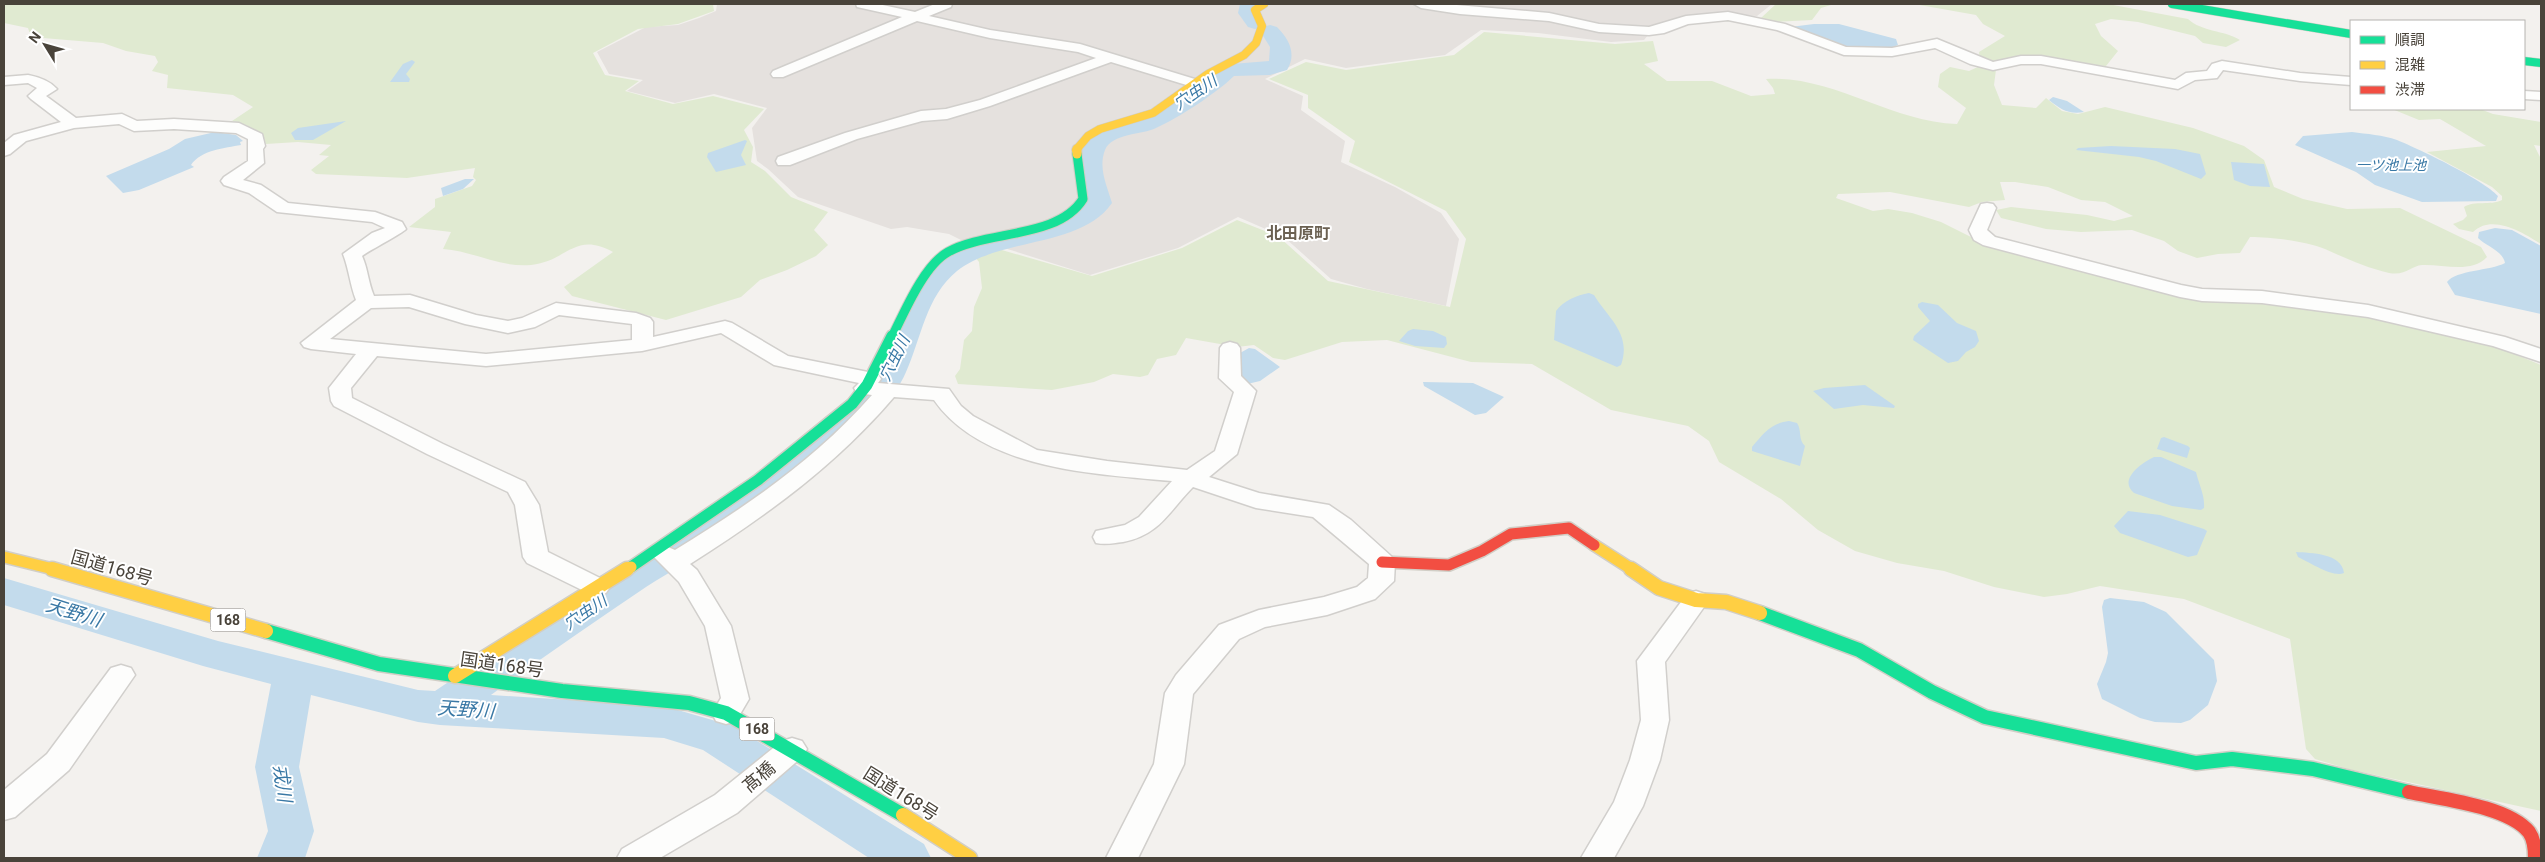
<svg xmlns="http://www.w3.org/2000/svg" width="2545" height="862" font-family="Roboto,'Noto Sans JP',sans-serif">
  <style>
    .industrial { fill: #e5e1de }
    .green { fill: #e0ead1 }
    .water { fill: #c3dbec }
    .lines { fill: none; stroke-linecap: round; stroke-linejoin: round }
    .river { fill: #c3dbec; fill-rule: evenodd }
    .street-casing { stroke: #d1cfcc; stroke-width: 3 }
    .fast-far3-casing { stroke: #d1cec6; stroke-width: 9 }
    .fast-far2-casing { stroke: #d1cec6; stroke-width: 11 }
    .fast-far1-casing { stroke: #d1cec6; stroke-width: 14 }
    .fast-casing { stroke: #d1cec6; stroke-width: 17 }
    .slow-far3-casing { stroke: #d1cec6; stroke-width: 9 }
    .slow-far2-casing { stroke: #d1cec6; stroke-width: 11 }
    .slow-far1-casing { stroke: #d1cec6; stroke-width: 14 }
    .slow-casing { stroke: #d1cec6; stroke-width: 17 }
    .jam-far1-casing { stroke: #d1cec6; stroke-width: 14 }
    .jam-casing { stroke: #d1cec6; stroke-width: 17 }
    .street { fill: #fdfdfc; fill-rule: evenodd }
    .fast-far3 { stroke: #16e098; stroke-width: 8 }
    .fast-far2 { stroke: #16e098; stroke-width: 9 }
    .fast-far1 { stroke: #16e098; stroke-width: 11 }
    .fast { stroke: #16e098; stroke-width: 14 }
    .slow-far3 { stroke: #ffcf43; stroke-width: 8 }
    .slow-far2 { stroke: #ffcf43; stroke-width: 9 }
    .slow-far1 { stroke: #ffcf43; stroke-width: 11 }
    .slow { stroke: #ffcf43; stroke-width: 14 }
    .jam-far1 { stroke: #f24e42; stroke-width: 11 }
    .jam { stroke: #f24e42; stroke-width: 14 }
    .labels { text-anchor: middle; stroke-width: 4; stroke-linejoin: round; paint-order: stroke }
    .far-water-label { font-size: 14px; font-style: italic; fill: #3978a5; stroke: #fff }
    .shield { fill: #fff; stroke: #807b75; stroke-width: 1 }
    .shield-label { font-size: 14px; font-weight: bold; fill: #49433a }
    .water-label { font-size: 16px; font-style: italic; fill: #3978a5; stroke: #fff }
    .neighbourhood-label { font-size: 16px; font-weight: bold; fill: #6b6152; stroke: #fff }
    .near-street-label { font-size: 18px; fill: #49433a; stroke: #fff }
    .near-water-label { font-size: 19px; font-style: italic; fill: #3978a5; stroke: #fff }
  </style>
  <rect width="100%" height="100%" fill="#f3f1ee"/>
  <!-- industrial -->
  <path class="industrial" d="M717,4H1772L1757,16L1716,14L1653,29L1644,40L1611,42L1538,33L1481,30L1445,55L1346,68L1305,59L1265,79L1303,96L1301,110L1345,141L1341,162L1395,187L1441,213L1459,239L1446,306L1367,289L1331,279L1284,237L1238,217L1178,248L1090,275L985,242L975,247L949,234L907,227L891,229L798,197L768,169L757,161L752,128L767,108L714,94L675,103L627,91L643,80L609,74L597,52L646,27L678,25L699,18L716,11Z"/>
  <!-- green -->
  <path class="green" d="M4,4H713L714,11L678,24L638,29L593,53L605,75L639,81L625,91L673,104L713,96L764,109L744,130L753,147L751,162L765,171L791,197L828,212L814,230L828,245L816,256L787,270L760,280L741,297L666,320L572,296L564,287L613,252C574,231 568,261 531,265C501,268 473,251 443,249L451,232L409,227L435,207V199L472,186L476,180L473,177L475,168L407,178L316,174L311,170L329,156L319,155L331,145L298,142L266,144L263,135L246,125L232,121L253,107L233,95L167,88L168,75L152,71L158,62L155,56L126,51L103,43L31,37L28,28L4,23Z
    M1776,4H1831V5L1821,8L1812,20L1775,22L1761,18Z
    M1914,4H2108L2188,19C2202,32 2224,30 2240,40L2226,47L2203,43L2195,36L2138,22L2111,19L2095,24L2101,36L2118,51L2106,66L1997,62L1994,85L2002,105L2036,108L2046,98L2062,111L2078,114L2105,107L2193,128L2244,146L2264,160L2274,187L2303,199L2347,209L2400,208L2481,247L2487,257C2471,274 2443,264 2422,265C2411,266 2406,276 2389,273C2367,268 2345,258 2325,249C2305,241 2271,237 2250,237L2240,253L2218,254L2197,258L2178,251L2164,241L2132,230L2081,232L2046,229L2001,218L1996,210L2011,207L2087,215L2114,221L2133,216L2105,202L2081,200L2048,187L2015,182H2000L2005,200L1982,202L1969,207L1890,192L1838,194L1836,198L1873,211L1888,209L1912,213L1941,222L1977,240L2008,250L2180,296L2346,311L2478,339L2541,365V811L2348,769L2315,759L2306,749L2290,639L2184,599L2100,586L2067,594L2044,597L1994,587L1944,571L1897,563L1855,551L1818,530L1781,499L1719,462L1709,441L1688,426L1611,410L1532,364L1471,362L1387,340L1342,342L1285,360L1273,358L1254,345L1237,347L1186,338L1176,355L1157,359L1148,375L1140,377L1113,374L1094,382L1052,390L958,384L955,376L960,369L964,340L972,331L974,307L982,288L979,262L975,257L982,251L995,248L1092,276L1182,248L1237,220L1278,236L1328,281L1450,307L1466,239L1446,211L1349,162L1355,141L1308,108V95L1269,79L1306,62L1346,70L1454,55L1484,32L1615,44L1653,41L1658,61L1644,64L1667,81H1712L1751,96L1775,94L1773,88L1766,79C1833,75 1890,122 1957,124L1966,108L1938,87L1940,74L1950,67L1969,71L1980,66L1979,52L2005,36L1983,24L1976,15Z
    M2392,109H2480L2493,114L2541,122V146L2534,145L2541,159V244C2524,233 2492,213 2473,232L2459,229L2453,224L2463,220L2467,216L2464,207C2475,200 2490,206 2502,200V196L2492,187L2427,152L2486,146L2440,119L2419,120Z"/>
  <!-- water -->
  <path class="water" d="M1814,24H1839L1896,39L1898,45C1862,62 1824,40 1790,27Z
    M412,60L415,62L406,74L410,79L409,82H390L403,64Z
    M2053,97L2067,101L2084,112C2069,115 2060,109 2049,100Z
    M346,121L313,140H295L291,133L298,128Z
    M215,132L236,135L243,141L240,142L241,145C225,148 201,150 191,165L194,167L139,190L123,193L106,176L169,149L185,139Z
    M2352,132C2367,134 2383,135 2397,140C2419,149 2484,180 2498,196L2496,201L2422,202L2375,185L2356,172L2295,145L2303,136Z
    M745,140L747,141L741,155L746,165L716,172L707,157L708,153Z
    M2111,146L2175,149L2200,154L2206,174L2201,179L2156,161L2139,157L2076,150L2078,148Z
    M2231,162L2264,164L2270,187L2250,186L2234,180Z
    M465,179H474L463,189L443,196L441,188Z
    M2495,228L2512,230L2541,246V314L2455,295L2447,282C2456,270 2490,271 2505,263C2503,251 2486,246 2478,238L2479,232Z
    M1589,293L1594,295C1608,318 1632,334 1621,365L1617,367L1554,340L1556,311C1563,301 1577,295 1589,293Z
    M1922,302L1938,305L1957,323L1976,331L1979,341L1975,347L1966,352L1958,361L1948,363L1913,340L1914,336L1930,321L1918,307V304Z
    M1413,329L1433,331L1446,337L1447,344L1444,348L1415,346L1399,341L1408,331Z
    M1249,348L1255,349L1280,367L1260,381L1243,385L1236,377L1240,353Z
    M1423,382L1473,383L1504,397L1486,413L1475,415L1424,386Z
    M1865,385L1895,406L1894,408L1863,405L1834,409L1813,391L1824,388Z
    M1789,421L1797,423C1802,430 1798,440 1805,446L1800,466L1752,451V447C1763,434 1771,423 1789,421Z
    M2164,437L2188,446L2190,448L2187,458L2157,449L2161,438Z
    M2154,457H2161L2196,472C2199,485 2205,495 2204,508L2201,510L2172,506L2134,493C2118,480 2141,463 2154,457Z
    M2128,511L2160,515L2204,529L2207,531L2197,555L2188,557L2120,533L2114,526Z
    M2296,552C2311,553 2342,553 2344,573C2333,578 2309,562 2298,557Z
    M2110,598L2144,602L2166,612L2214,660L2217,681L2208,705L2190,720L2181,723L2155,722L2140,718L2102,699L2097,684L2106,662L2108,653L2102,607L2104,600Z"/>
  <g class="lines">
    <!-- river -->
    <path class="river" d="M1240,4H1263L1258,9L1265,23L1262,27L1255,29L1248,27L1238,13Z
      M1270,25L1277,27C1289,39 1297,54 1287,70L1270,75L1234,76C1218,92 1177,119 1156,128C1142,135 1112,133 1105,150C1098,168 1107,186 1112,203C1081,248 1000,237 957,271C926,296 921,339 906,372C900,387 888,400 876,411C829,458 777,502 722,540C698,557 671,571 646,587C594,622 542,658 491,695L664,706L733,726L924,844L931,858H869L703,750L664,738L440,725L418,722L311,695L299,767L314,831L305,858H257L268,831L255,767L271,684L203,666L4,605V578L218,641L418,690L435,691L593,585L714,511L807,440L854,396L872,376L904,303L921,276L937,259L955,248L973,240L1054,219L1085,201L1076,167L1081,149L1094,131L1140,118L1208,76L1220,65L1269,61L1270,47L1260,31L1263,27Z"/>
    <defs>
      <path id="street" d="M856,4H878L915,12L935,4H952L951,7L929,16L990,30L1080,44L1198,80L1200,83L1193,87L1111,62L990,106L947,119L922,121L857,139L790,165H778L776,161L778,157L845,133L921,111L946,109L980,100L1096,58L1078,52L990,38L917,21L783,77H773L771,74L773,71L902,17L857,7Z
        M1414,4H1445L1549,13L1599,24L1649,27L1686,16L1728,12L1785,24L1846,47L1892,48L1937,39L1993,62L2021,56H2041L2175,80L2186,73L2207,71L2212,64L2222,61L2300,73L2351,77V85L2300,81L2223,70L2217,78L2195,80L2178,89L2041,64H2021L1993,70L1970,64L1935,48L1892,56L1844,55L1777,30L1728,20L1688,24L1664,33L1649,35L1599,32L1549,21L1460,14L1421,8Z
        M28,75C38,77 49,80 57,89L46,96L76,118L122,114L137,121L174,119L239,123L262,134L265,146L263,149L264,163L243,180L261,185L288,203L375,212L402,222L406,229C403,233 370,250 362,256C368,269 368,282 374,296L410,295L476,315L508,321L522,318L556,303L636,313L650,318L653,322V337L725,321L732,323L788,356L878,374L881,379L878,383L949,389L961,406L973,416L1037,450L1107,461L1187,470L1215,451L1234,392L1219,378L1220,348L1223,344L1230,342L1237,344L1240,348L1241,376L1256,391L1237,454L1209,477L1259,493L1329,505L1351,520L1391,556L1395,562L1394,581L1375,599L1327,615L1265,627L1239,639L1193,694L1184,764L1138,858H1106L1154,764L1165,693L1176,675L1219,625L1259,610L1324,597L1357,587L1368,578L1369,564L1313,517L1256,508L1193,487C1169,511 1160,535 1123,542C1114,543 1106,545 1096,543L1093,537L1096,531L1125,525L1139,517L1172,481C1095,474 983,470 934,400L894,397C835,466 767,515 690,564L697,570L731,626L749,699L736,721L726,724L716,721L712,713L721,698L705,626L679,582L650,553L654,547L663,545L675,550C747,506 816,459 872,395L857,393L854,388L859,383L774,365L721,333L642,351L486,366L377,356L351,388L352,398L443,444L525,482L539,505L548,552L606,581L610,587L606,593L597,596L588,593L527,563L523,557L515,505L508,492L427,454L334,406L331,401L329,388L356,354L311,349L304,347L301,343L356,300C350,285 349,269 343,254L372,233L385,228L372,222L277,212L249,193L224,185L221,181L224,177L248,161V139L236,133L174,129L134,131L119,124L74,128L26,141L10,154L4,156V143L14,135L61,122L31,99L28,96L37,88L28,83L4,85V77ZM409,307L465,324L508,333L535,327L559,315L632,324V340L486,354L330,339L371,308Z
        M2524,91L2541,92V100L2524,99Z
        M1987,203L1993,204L1996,208L1987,230L1995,237L2181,285L2202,289L2262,291L2368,305L2505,337L2541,349V362L2493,346L2368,317L2262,303L2202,301L2180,297L1983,245L1974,240L1969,230L1981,204Z
        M1696,591L1705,594L1709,600L1665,662L1669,720L1660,760L1643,806L1614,858H1581L1614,802L1630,760L1641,720L1637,661L1687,594Z
        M121,665L131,668L135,675L69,770L15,817L4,820V790L47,754L111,668Z
        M792,738L802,741L807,749L802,757L737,813L660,858H617L622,849L715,795L782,741Z"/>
      <path id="fast-far3" d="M2172,4L2351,34
        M2524,61L2541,63"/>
      <path id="fast-far2" d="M892,337C904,313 924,265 948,252C987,230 1058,239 1083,199L1077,154"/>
      <path id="fast-far1" d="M631,567L758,480L852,404L867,385L892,336"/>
      <path id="fast" d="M1760,613L1859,650L1932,692L1985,717L2196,763L2232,759L2313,769L2409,792
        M266,631L379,664L562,691L689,703L726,713L903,815"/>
      <path id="slow-far3" d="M1076,150L1088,136L1100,129L1153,113L1208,74L1244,55L1256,43L1262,26L1255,10L1264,4"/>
      <path id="slow-far2" d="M1077,154V149"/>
      <path id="slow-far1" d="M1594,545L1633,570
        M4,557L57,570
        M625,570L631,567"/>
      <path id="slow" d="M52,569L266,631
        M1631,569L1659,588L1696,600L1726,602L1760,613
        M455,676L627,569
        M903,815L970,858"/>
      <path id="jam-far1" d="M1382,562L1449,565L1482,551L1511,534L1569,528L1594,545"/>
      <path id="jam" d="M2409,792C2441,799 2508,806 2529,832C2534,839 2535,850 2535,858"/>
    </defs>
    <!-- street casing -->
    <use href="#street" class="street-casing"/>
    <!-- fast-far3 casing -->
    <use href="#fast-far3" class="fast-far3-casing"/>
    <!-- fast-far2 casing -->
    <use href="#fast-far2" class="fast-far2-casing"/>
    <!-- fast-far1 casing -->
    <use href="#fast-far1" class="fast-far1-casing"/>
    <!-- fast casing -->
    <use href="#fast" class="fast-casing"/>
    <!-- slow-far3 casing -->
    <use href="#slow-far3" class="slow-far3-casing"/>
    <!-- slow-far2 casing -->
    <use href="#slow-far2" class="slow-far2-casing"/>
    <!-- slow-far1 casing -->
    <use href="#slow-far1" class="slow-far1-casing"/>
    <!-- slow casing -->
    <use href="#slow" class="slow-casing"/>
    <!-- jam-far1 casing -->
    <use href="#jam-far1" class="jam-far1-casing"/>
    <!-- jam casing -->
    <use href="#jam" class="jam-casing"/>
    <!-- street -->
    <use href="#street" class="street"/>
    <!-- fast-far3 -->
    <use href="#fast-far3" class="fast-far3"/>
    <!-- fast-far2 -->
    <use href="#fast-far2" class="fast-far2"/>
    <!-- fast-far1 -->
    <use href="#fast-far1" class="fast-far1"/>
    <!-- fast -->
    <use href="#fast" class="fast"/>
    <!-- slow-far3 -->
    <use href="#slow-far3" class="slow-far3"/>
    <!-- slow-far2 -->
    <use href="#slow-far2" class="slow-far2"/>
    <!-- slow-far1 -->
    <use href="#slow-far1" class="slow-far1"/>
    <!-- slow -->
    <use href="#slow" class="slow"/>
    <!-- jam-far1 -->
    <use href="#jam-far1" class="jam-far1"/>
    <!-- jam -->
    <use href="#jam" class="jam"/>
  </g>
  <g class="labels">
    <!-- far-water labels -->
    <g class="far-water-label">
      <text x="2391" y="170">一ツ池上池</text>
    </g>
    <!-- shield labels -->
    <g class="shield">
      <rect x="210.5" y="608.5" width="35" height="23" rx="4"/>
      <rect x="739.5" y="717.5" width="35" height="23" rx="4"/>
    </g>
    <g class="shield-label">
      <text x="228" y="625">168</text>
      <text x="757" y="734">168</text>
    </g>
    <!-- water labels -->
    <g class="water-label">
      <text transform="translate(1195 92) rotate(-34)" y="6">穴虫川</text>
      <text transform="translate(894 358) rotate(-64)" y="6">穴虫川</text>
      <text transform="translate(585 612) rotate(-34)" y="6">穴虫川</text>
    </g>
    <!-- neighbourhood labels -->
    <g class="neighbourhood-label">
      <text x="1298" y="239">北田原町</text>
    </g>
    <!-- near-street labels -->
    <g class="near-street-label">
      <text transform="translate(112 568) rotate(16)" y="6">国道168号</text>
      <text transform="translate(502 665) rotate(8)" y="6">国道168号</text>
      <text transform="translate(759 777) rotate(-40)" y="6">髙橋</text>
      <text transform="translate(901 794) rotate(32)" y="6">国道168号</text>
    </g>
    <!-- near-water labels -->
    <g class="near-water-label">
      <text transform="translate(74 612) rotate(17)" y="7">天野川</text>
      <text transform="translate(466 709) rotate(4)" y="7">天野川</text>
      <text transform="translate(283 783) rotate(82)" y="7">戎川</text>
    </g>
  </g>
  <!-- border -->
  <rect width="2545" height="862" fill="none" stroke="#49433a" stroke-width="10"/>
  <!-- legend -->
  <rect x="2350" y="20" width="175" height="90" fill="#ffffff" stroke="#b6b4b0"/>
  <rect x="2360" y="36" width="25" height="8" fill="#16e098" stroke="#b6b4b0"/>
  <text x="2395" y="45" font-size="15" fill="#49433a">順調</text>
  <rect x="2360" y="61" width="25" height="8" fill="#ffcf43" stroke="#b6b4b0"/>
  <text x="2395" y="70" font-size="15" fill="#49433a">混雑</text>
  <rect x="2360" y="86" width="25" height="8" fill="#f24e42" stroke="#b6b4b0"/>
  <text x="2395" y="95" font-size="15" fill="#49433a">渋滞</text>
  <!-- north arrow -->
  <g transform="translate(45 45) rotate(307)" stroke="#ffffff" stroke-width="4" paint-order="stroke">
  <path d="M0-4L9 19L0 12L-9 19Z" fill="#49433a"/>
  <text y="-8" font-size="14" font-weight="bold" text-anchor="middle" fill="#49433a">N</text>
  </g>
</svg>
